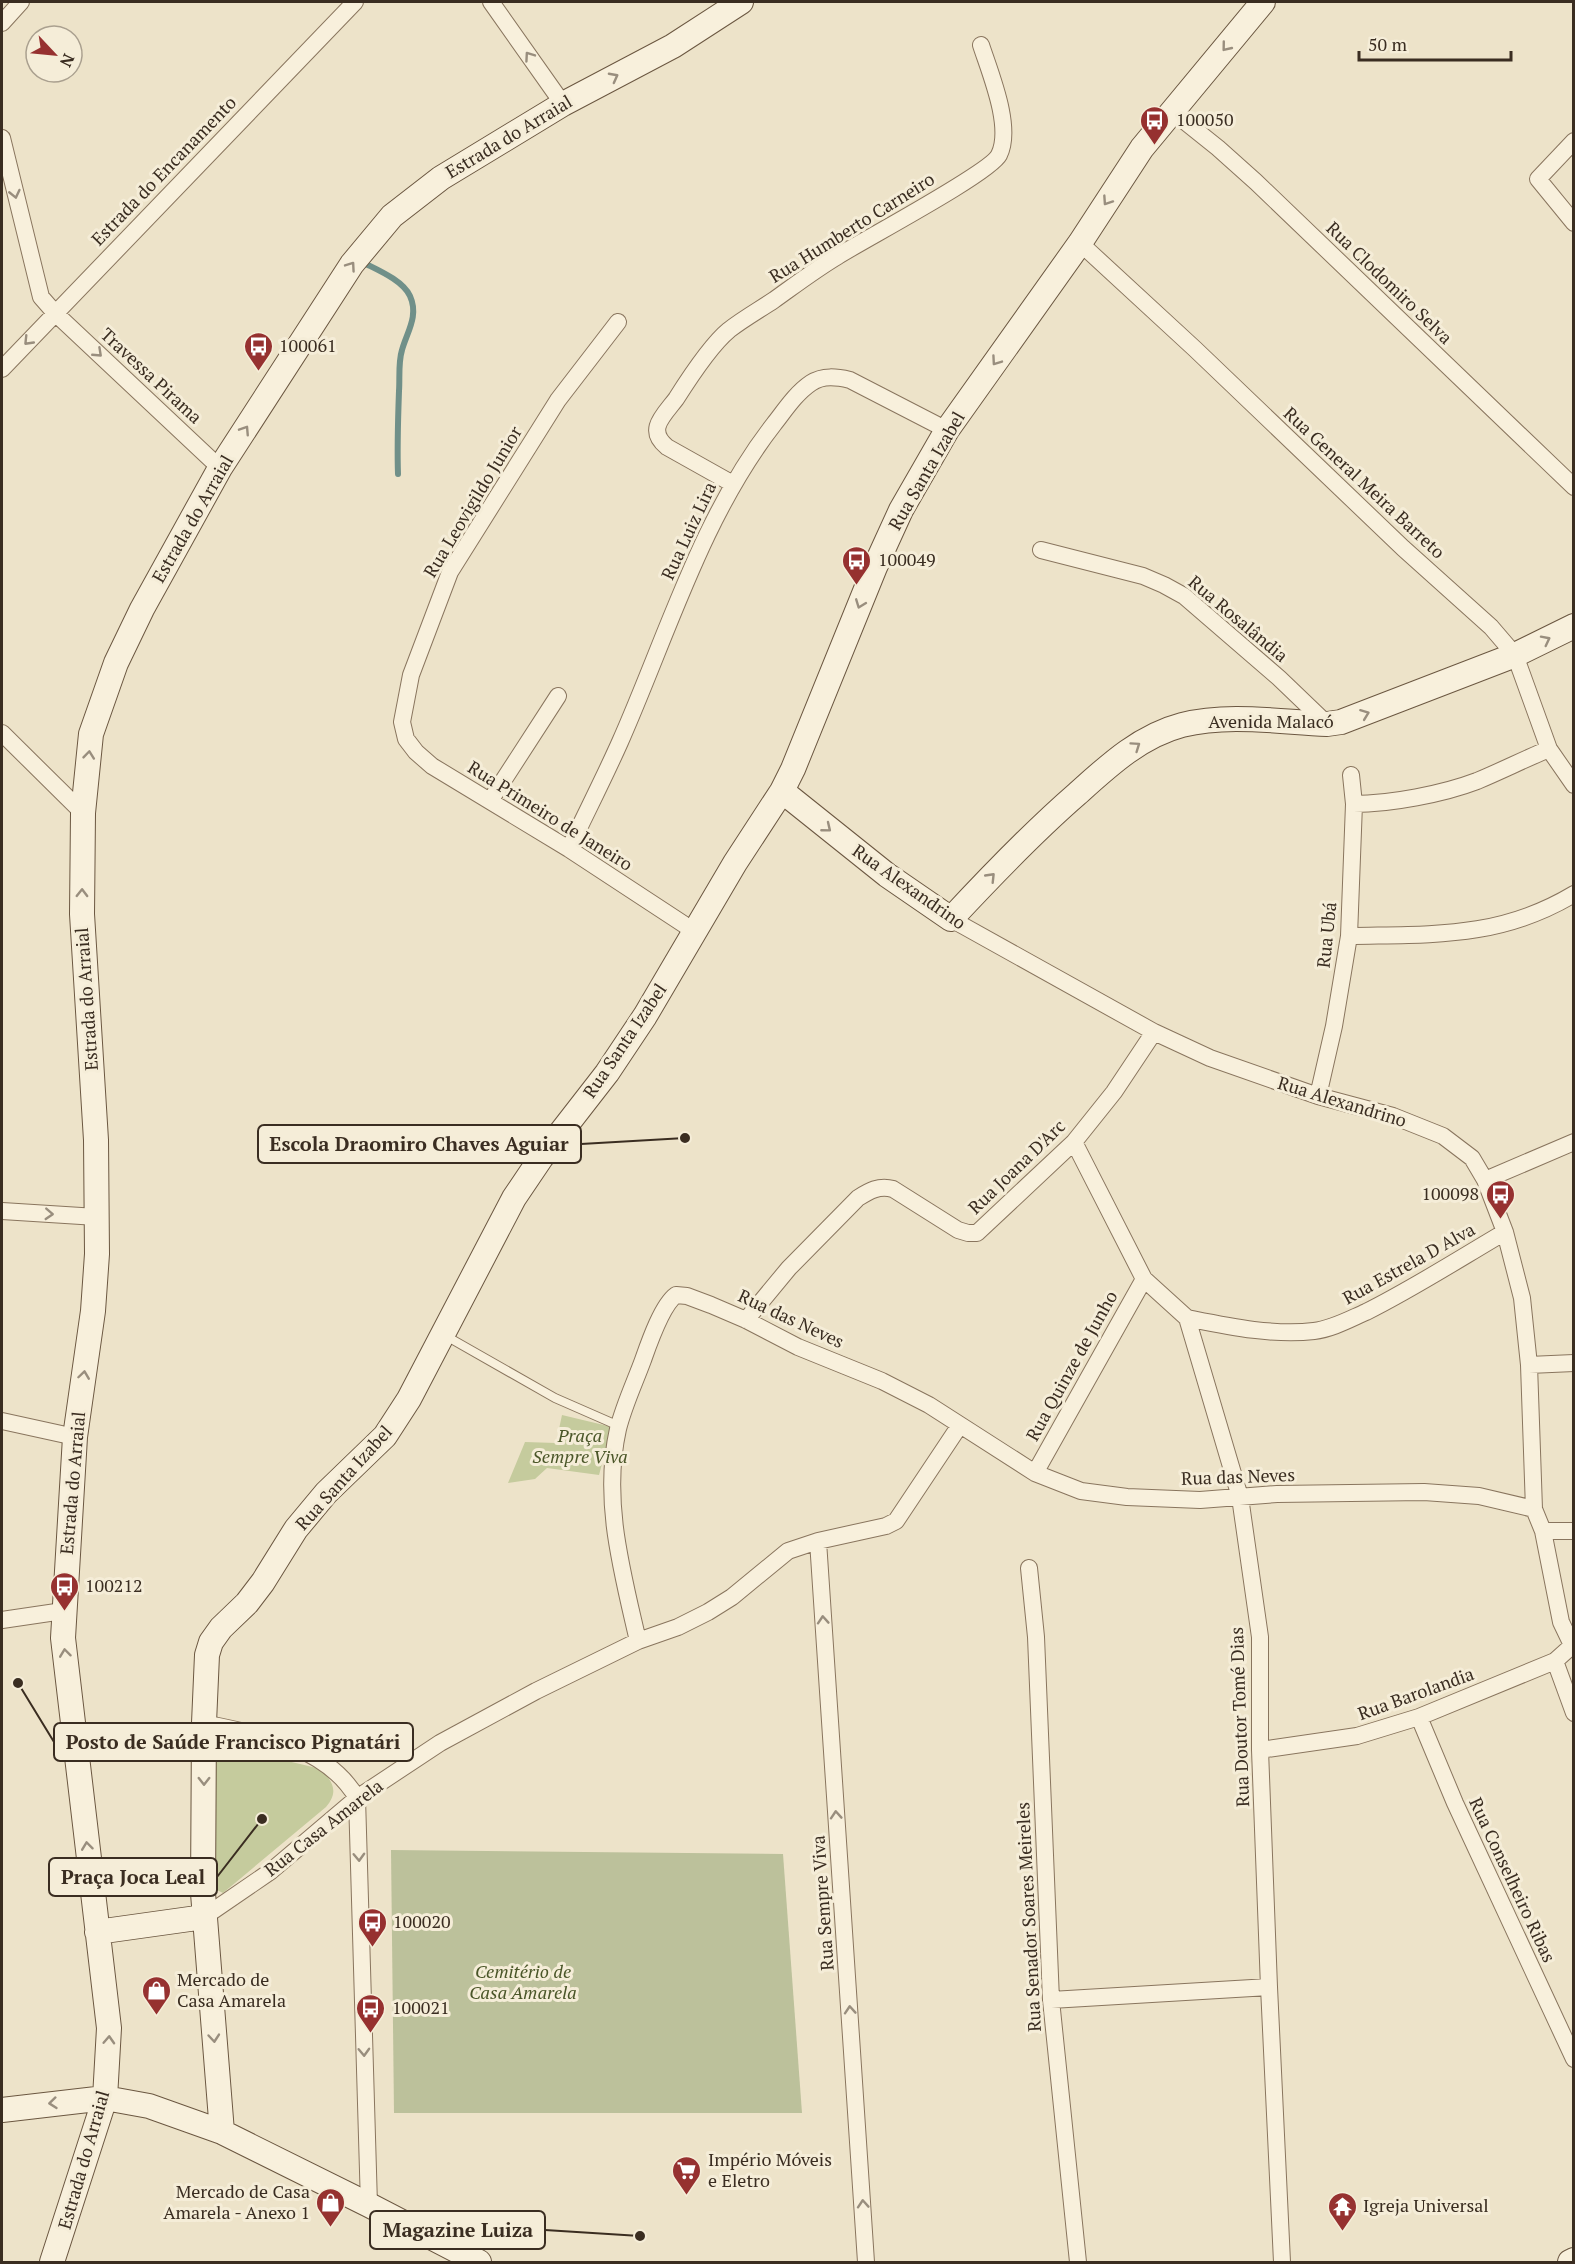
<svg xmlns="http://www.w3.org/2000/svg" width="1575" height="2264" font-family="'PT Serif',serif">
  <style>
    .green { fill: #c5cb9d }
    .cemetery { fill: #bcc19b }
    .lines { fill: none; stroke-linecap: round; stroke-linejoin: round }
    .stream { stroke: #709089; stroke-width: 6 }
    .lane-casing { stroke: #89755e; stroke-width: 10 }
    .street-casing { stroke: #89755e; stroke-width: 18 }
    .secondary-casing { stroke: #6b5741; stroke-width: 26 }
    .lane { stroke: #f8f0dc; stroke-width: 8 }
    .street { stroke: #f8f0dc; stroke-width: 16 }
    .secondary { stroke: #f8f0dc; stroke-width: 24 }
    .oneway { stroke: #998e7e }
    .labels { text-anchor: middle; stroke-width: 6; stroke-linejoin: round; paint-order: stroke }
    .poi-label { font-size: 18px; fill: #3a2d21; stroke: #f5edd8; text-anchor: start }
    .street-label { font-size: 18px; fill: #3a2d21; stroke: #f5edd8 }
    .park-label { font-size: 18px; font-style: italic; fill: #4a5628; stroke: #f5edd8 }
    .leader { fill: none; stroke: #3a2d21; stroke-width: 2 }
    .callout-dot { fill: #3a2d21; stroke: #f5edd8; stroke-width: 2 }
    .callout { fill: #f5edd8; stroke: #3a2d21; stroke-width: 2 }
    .callout-label { font-size: 20px; text-anchor: middle; font-weight: bold; fill: #3a2d21 }
  </style>
  <rect width="100%" height="100%" fill="#ede3c9"/>
  <!-- green -->
  <path class="green" d="M562,1415L612,1427L599,1475L547,1468L535,1479L508,1483L525,1442L556,1443Z
    M221,1745L321,1769C333,1782 339,1792 326,1807L223,1893L215,1889L214,1753Z"/>
  <!-- cemetery -->
  <path class="cemetery" d="M391,1850L783,1854L802,2113H394Z"/>
  <g class="lines">
    <!-- stream -->
    <path class="stream" d="M366,264C380,271 403,281 410,296C419,316 407,332 402,350C398,363 400,378 399,391C398,419 397,446 398,474"/>
    <defs>
      <path id="lane" d="M446,1336L555,1398L619,1426"/>
      <path id="street" d="M491,2L563,104
        M2,23L21,2
        M1173,112L1218,148L1256,182L1574,487
        M2,138L41,297L55,313L220,468
        M1574,141L1538,179L1574,223
        M1080,243L1195,349L1403,548L1491,627L1515,655L1549,749L1574,785
        M618,322L558,400L450,572L411,675L402,722L406,739L416,752L432,766L569,849L694,931
        M2,369L355,2
        M733,484L667,447C646,430 663,416 676,399C688,380 712,344 729,330C743,319 759,310 774,300C795,285 816,269 838,256C863,240 990,173 999,155C1013,127 990,73 981,45
        M1041,550L1143,576L1164,585L1184,596L1279,678L1327,724
        M2,733L83,813
        M490,801L558,696
        M1354,804C1390,804 1443,794 1477,781C1501,771 1525,759 1549,749
        M569,849C586,813 604,778 620,742C667,636 702,516 774,424C785,410 796,393 811,383C823,375 837,377 850,380L947,430
        M951,919L1154,1032L1210,1058L1318,1096L1393,1116L1443,1136L1472,1158L1485,1180L1505,1232L1522,1298L1529,1365L1534,1509L1543,1531L1561,1622L1572,1645
        M1349,936C1432,934 1499,939 1574,894
        M1318,1096L1334,1026L1349,936L1354,804L1351,775
        M1074,1142L1144,1279L1187,1318L1240,1497L1260,1637V1750L1269,1987L1282,2262
        M1485,1180L1574,1142
        M2,1211L97,1217
        M1187,1318C1227,1326 1273,1336 1314,1331C1332,1329 1350,1319 1366,1312C1414,1288 1459,1259 1505,1232
        M746,1320L789,1268L858,1198C869,1191 879,1185 893,1189L958,1230L968,1233H977L1074,1142L1114,1092L1154,1032
        M1529,1365L1574,1363
        M2,1421L75,1437
        M1035,1473L1144,1279
        M1543,1531H1574
        M818,1541L866,2262
        M1029,1568L1036,1637L1051,2000L1078,2262
        M2,1620L63,1611
        M638,1641C622,1571 602,1500 618,1429C624,1405 635,1382 643,1360C649,1343 662,1305 676,1295L687,1296L711,1305L746,1320L798,1347L882,1381L929,1405L1035,1473L1081,1491L1127,1497L1200,1500L1277,1494L1424,1492L1479,1496L1534,1509
        M1555,1661L1574,1713
        M1419,1717L1455,1803L1574,2059
        M204,1723C259,1735 326,1745 357,1798L369,2205
        M1260,1750L1357,1736L1419,1717L1555,1661L1574,1644
        M204,1917L271,1871L357,1798L440,1743L536,1691L638,1641L678,1627L708,1612L732,1597L788,1551L818,1541L886,1526L896,1521L960,1425
        M1051,2000L1269,1987"/>
      <path id="secondary" d="M782,791L887,875L951,919C991,876 1032,833 1077,794C1108,766 1140,736 1182,725C1228,713 1280,722 1327,724L1341,722L1515,655L1574,626
        M97,1932L204,1917
        M2,2110L105,2098L149,2106L222,2132L369,2205L479,2262
        M222,2132L203,1893L204,1723L207,1655L211,1642L221,1628L247,1603L263,1582L296,1529L326,1493L385,1436L409,1399L514,1198L541,1158L607,1073L645,1016L735,863L782,791L793,769L875,567L901,510L947,430L1080,243L1142,148L1263,2
        M52,2262L105,2098L109,2028L63,1638L75,1437L93,1311L97,1254L96,1140L82,914L83,813L91,734L116,663L142,609L220,468L352,264L392,216L441,178L563,104L673,46L741,2
        M1570,2262L1574,2260"/>
    </defs>
    <!-- lane casing -->
    <use href="#lane" class="lane-casing"/>
    <!-- street casing -->
    <use href="#street" class="street-casing"/>
    <!-- secondary casing -->
    <use href="#secondary" class="secondary-casing"/>
    <!-- lane -->
    <use href="#lane" class="lane"/>
    <!-- street -->
    <use href="#street" class="street"/>
    <!-- secondary -->
    <use href="#secondary" class="secondary"/>
  </g>
  <!-- one-way arrows -->
  <defs><path id="oneway-chevron" d="M-2-3.5L2.5 0L-2 3.5" fill="none" stroke-width="1.6" stroke-linecap="round" stroke-linejoin="round" transform="scale(1.5)"/></defs>
  <g class="oneway">
    <use href="#oneway-chevron" transform="translate(1226 47) rotate(129)"/>
    <use href="#oneway-chevron" transform="translate(529 56) rotate(-125)"/>
    <use href="#oneway-chevron" transform="translate(614 77) rotate(-28)"/>
    <use href="#oneway-chevron" transform="translate(15 194) rotate(77)"/>
    <use href="#oneway-chevron" transform="translate(1107 201) rotate(124)"/>
    <use href="#oneway-chevron" transform="translate(351 266) rotate(-55)"/>
    <use href="#oneway-chevron" transform="translate(28 341) rotate(134)"/>
    <use href="#oneway-chevron" transform="translate(98 353) rotate(43)"/>
    <use href="#oneway-chevron" transform="translate(996 361) rotate(125)"/>
    <use href="#oneway-chevron" transform="translate(245 430) rotate(-57)"/>
    <use href="#oneway-chevron" transform="translate(860 604) rotate(111)"/>
    <use href="#oneway-chevron" transform="translate(1546 640) rotate(-27)"/>
    <use href="#oneway-chevron" transform="translate(1365 714) rotate(-21)"/>
    <use href="#oneway-chevron" transform="translate(1136 746) rotate(-35)"/>
    <use href="#oneway-chevron" transform="translate(89 755) rotate(-84)"/>
    <use href="#oneway-chevron" transform="translate(827 828) rotate(39)"/>
    <use href="#oneway-chevron" transform="translate(991 877) rotate(-46)"/>
    <use href="#oneway-chevron" transform="translate(82 893) rotate(-89)"/>
    <use href="#oneway-chevron" transform="translate(49 1214) rotate(3)"/>
    <use href="#oneway-chevron" transform="translate(84 1375) rotate(-82)"/>
    <use href="#oneway-chevron" transform="translate(823 1620) rotate(-94)"/>
    <use href="#oneway-chevron" transform="translate(65 1653) rotate(-97)"/>
    <use href="#oneway-chevron" transform="translate(204 1781) rotate(90)"/>
    <use href="#oneway-chevron" transform="translate(836 1815) rotate(-94)"/>
    <use href="#oneway-chevron" transform="translate(87 1846) rotate(-97)"/>
    <use href="#oneway-chevron" transform="translate(359 1857) rotate(88)"/>
    <use href="#oneway-chevron" transform="translate(850 2010) rotate(-94)"/>
    <use href="#oneway-chevron" transform="translate(214 2038) rotate(85)"/>
    <use href="#oneway-chevron" transform="translate(109 2040) rotate(-87)"/>
    <use href="#oneway-chevron" transform="translate(364 2052) rotate(88)"/>
    <use href="#oneway-chevron" transform="translate(53 2103) rotate(174)"/>
    <use href="#oneway-chevron" transform="translate(863 2204) rotate(-94)"/>
  </g>
  <!-- icons -->
  <defs>
    <symbol id="bus-pin" viewBox="-11 -11 22 30"><path d="M0 17L-7.5 6A9.5 9.5 0 1 1 7.5 6Z" fill="#963130" stroke="#f5edd8"/><path d="M-5-6H5V4H4V6H2V4H-2V6H-4V4H-5ZM-3.5-4V0h7V-4ZM-3.5 1.2v1.5H-2V1.2ZM2 1.2v1.5H3.5V1.2Z" fill="#fff"/></symbol>
    <symbol id="shop-pin" viewBox="-11 -11 22 30"><path d="M0 17L-7.5 6A9.5 9.5 0 1 1 7.5 6Z" fill="#963130" stroke="#f5edd8"/><path d="M-5-2.5h2.3a2.7 3.5 0 0 1 5.4 0H5L5.5 6h-11ZM-1.5-2.5h3a1.5 2.3 0 0 0-3 0Z" fill="#fff"/></symbol>
    <symbol id="supermarket-pin" viewBox="-11 -11 22 30"><path d="M0 17L-7.5 6A9.5 9.5 0 1 1 7.5 6Z" fill="#963130" stroke="#f5edd8"/><path d="M-6-5.5h2.5l.6 2H6L4.5 2H-2.5L-4.4-4H-6ZM-1.5 3.2a1.3 1.3 0 1 0 .1 0ZM3 3.2a1.3 1.3 0 1 0 .1 0Z" fill="#fff"/></symbol>
    <symbol id="temple-pin" viewBox="-11 -11 22 30"><path d="M0 17L-7.5 6A9.5 9.5 0 1 1 7.5 6Z" fill="#963130" stroke="#f5edd8"/><path d="M0-6L5-2H3V0L6.5 2.5H4V6H1.5V3h-3V6H-4V2.5H-6.5L-3 0V-2H-5Z" fill="#fff"/></symbol>
  </defs>
  <g fill-rule="evenodd">
    <use href="#bus-pin" x="1138" y="104" width="33" height="45"/>
    <use href="#bus-pin" x="242" y="330" width="33" height="45"/>
    <use href="#bus-pin" x="840" y="544" width="33" height="45"/>
    <use href="#bus-pin" x="1484" y="1178" width="33" height="45"/>
    <use href="#bus-pin" x="48" y="1570" width="33" height="45"/>
    <use href="#bus-pin" x="356" y="1906" width="33" height="45"/>
    <use href="#shop-pin" x="140" y="1974" width="33" height="45"/>
    <use href="#bus-pin" x="354" y="1992" width="33" height="45"/>
    <use href="#supermarket-pin" x="670" y="2154" width="33" height="45"/>
    <use href="#shop-pin" x="314" y="2186" width="33" height="45"/>
    <use href="#temple-pin" x="1326" y="2190" width="33" height="45"/>
  </g>
  <g class="labels">
    <!-- poi labels -->
    <g class="poi-label">
      <text x="1176" y="126">100050</text>
      <text x="279" y="352">100061</text>
      <text x="878" y="566">100049</text>
      <text x="1479" y="1200" text-anchor="end">100098</text>
      <text x="85" y="1592">100212</text>
      <text x="393" y="1928">100020</text>
      <text x="177" y="1986">Mercado de<tspan x="177" dy="21">Casa Amarela</tspan></text>
      <text x="392" y="2014">100021</text>
      <text x="708" y="2166">Império Móveis<tspan x="708" dy="21">e Eletro</tspan></text>
      <text x="310" y="2198" text-anchor="end">Mercado de Casa<tspan x="310" dy="21">Amarela - Anexo 1</tspan></text>
      <text x="1363" y="2212">Igreja Universal</text>
    </g>
    <!-- street labels -->
    <g class="street-label">
      <text transform="translate(509 137) rotate(-31)" y="6">Estrada do Arraial</text>
      <text transform="translate(164 171) rotate(-46)" y="6">Estrada do Encanamento</text>
      <text transform="translate(852 228) rotate(-32)" y="6">Rua Humberto Carneiro</text>
      <text transform="translate(1389 283) rotate(44)" y="6">Rua Clodomiro Selva</text>
      <text transform="translate(151 376) rotate(43)" y="6">Travessa Pirama</text>
      <text transform="translate(927 471) rotate(-60)" y="6">Rua Santa Izabel</text>
      <text transform="translate(1364 483) rotate(43)" y="6">Rua General Meira Barreto</text>
      <text transform="translate(473 502) rotate(-59)" y="6">Rua Leovigildo Junior</text>
      <text transform="translate(193 519) rotate(-60)" y="6">Estrada do Arraial</text>
      <text transform="translate(689 531) rotate(-65)" y="6">Rua Luiz Lira</text>
      <text transform="translate(1238 619) rotate(40)" y="6">Rua Rosalândia</text>
      <text x="1271" y="728">Avenida Malacó</text>
      <text transform="translate(550 816) rotate(32)" y="6">Rua Primeiro de Janeiro</text>
      <text transform="translate(909 887) rotate(35)" y="6">Rua Alexandrino</text>
      <text transform="translate(1327 935) rotate(-84)" y="6">Rua Ubá</text>
      <text transform="translate(87 999) rotate(-94)" y="6">Estrada do Arraial</text>
      <text transform="translate(625 1041) rotate(-56)" y="6">Rua Santa Izabel</text>
      <text transform="translate(1342 1102) rotate(17)" y="6">Rua Alexandrino</text>
      <text transform="translate(1017 1167) rotate(-44)" y="6">Rua Joana D'Arc</text>
      <text transform="translate(1409 1264) rotate(-29)" y="6">Rua Estrela D Alva</text>
      <text transform="translate(791 1319) rotate(25)" y="6">Rua das Neves</text>
      <text transform="translate(1072 1366) rotate(-61)" y="6">Rua Quinze de Junho</text>
      <text transform="translate(1238 1477) rotate(-2)" y="6">Rua das Neves</text>
      <text transform="translate(344 1478) rotate(-48)" y="6">Rua Santa Izabel</text>
      <text transform="translate(73 1483) rotate(-85)" y="6">Estrada do Arraial</text>
      <text transform="translate(1416 1694) rotate(-20)" y="6">Rua Barolandia</text>
      <text transform="translate(1240 1717) rotate(-92)" y="6">Rua Doutor Tomé Dias</text>
      <text transform="translate(324 1828) rotate(-38)" y="6">Rua Casa Amarela</text>
      <text transform="translate(1512 1880) rotate(65)" y="6">Rua Conselheiro Ribas</text>
      <text transform="translate(823 1903) rotate(-94)" y="6">Rua Sempre Viva</text>
      <text transform="translate(1029 1917) rotate(-93)" y="6">Rua Senador Soares Meireles</text>
      <text transform="translate(84 2160) rotate(-74)" y="6">Estrada do Arraial</text>
    </g>
    <!-- park labels -->
    <g class="park-label">
      <text x="580" y="1442">Praça<tspan x="580" dy="21">Sempre Viva</tspan></text>
      <text x="523" y="1978">Cemitério de<tspan x="523" dy="21">Casa Amarela</tspan></text>
    </g>
  </g>
  <!-- callouts -->
  <path class="leader" d="M685 1138L581 1144M18 1683L54 1742M262 1819L217 1877M640 2236L545 2230"/>
  <g class="callout-dot">
    <circle cx="685" cy="1138" r="6"/>
    <circle cx="18" cy="1683" r="6"/>
    <circle cx="262" cy="1819" r="6"/>
    <circle cx="640" cy="2236" r="6"/>
  </g>
  <g class="callout">
    <rect x="258" y="1125" width="323" height="38" rx="6"/>
    <rect x="54" y="1723" width="359" height="38" rx="6"/>
    <rect x="49" y="1858" width="168" height="38" rx="6"/>
    <rect x="370" y="2211" width="175" height="38" rx="6"/>
  </g>
  <g class="callout-label">
    <text x="419" y="1151">Escola Draomiro Chaves Aguiar</text>
    <text x="233" y="1749">Posto de Saúde Francisco Pignatári</text>
    <text x="133" y="1884">Praça Joca Leal</text>
    <text x="458" y="2237">Magazine Luiza</text>
  </g>
  <!-- border -->
  <rect width="1575" height="2264" fill="none" stroke="#3a2d21" stroke-width="6"/>
  <!-- north arrow -->
  <g transform="translate(54 54) rotate(116)"><circle r="28" fill="#f5edd8" stroke="#aaa08f" stroke-width="1.5"/>
  <path d="M0-4.5L10 22L0 15L-10 22Z" fill="#963130"/>
  <text y="-9" font-size="16" font-weight="bold" text-anchor="middle" fill="#3a2d21">N</text>
  </g>
  <!-- scale -->
  <path d="M1359 51v9h152v-9" fill="none" stroke="#3a2d21" stroke-width="3"/>
  <text x="1368" y="51" font-size="18" fill="#3a2d21" stroke="#f5edd8" stroke-width="4.5" paint-order="stroke">50 m</text>
</svg>
